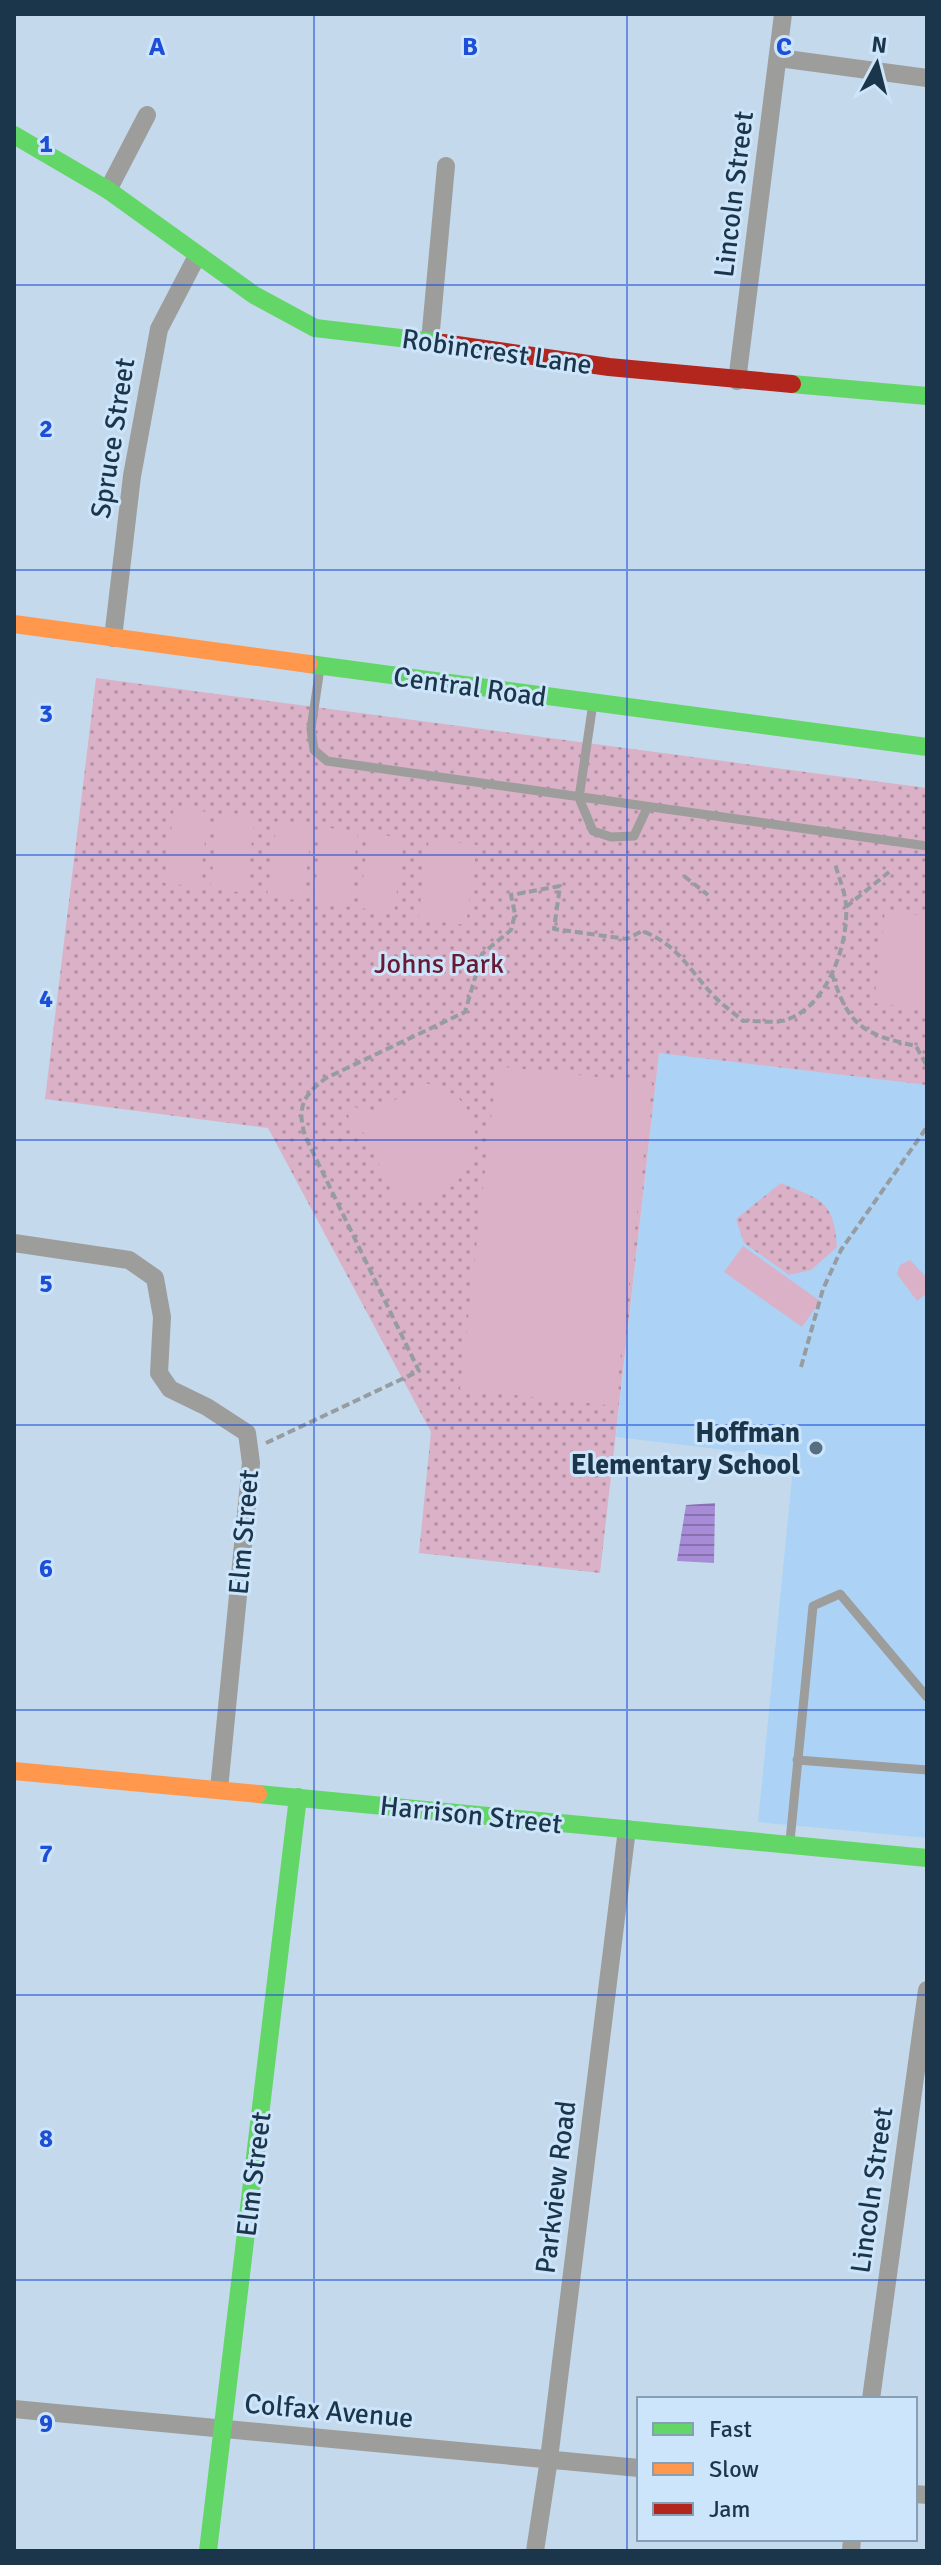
<svg xmlns="http://www.w3.org/2000/svg" width="941" height="2565" font-family="Signika,sans-serif">
  <style>
    .built { fill: #acd3f5 }
    .grass { fill: url(#grass-dots) }
    .garden { fill: #dab1c6 }
    .water { fill: url(#water-rules) }
    .lines { fill: none; stroke-linecap: round; stroke-linejoin: round }
    .path { stroke: #969ca0; stroke-width: 4; stroke-dasharray: 8 4; stroke-linecap: butt }
    .lane { stroke: #9d9d9c; stroke-width: 9 }
    .street { stroke: #9d9d9c; stroke-width: 18 }
    .fast { stroke: #63d668; stroke-width: 18 }
    .slow { stroke: #ff974d; stroke-width: 18 }
    .jam { stroke: #b3261e; stroke-width: 18 }
    .grid { fill: none; stroke: #1d4ed8; stroke-width: 2; stroke-opacity: 0.55 }
    .poi-dot { fill: #566e82; stroke: #cde5fb; stroke-width: 3 }
    .labels { text-anchor: middle; stroke-width: 6; stroke-linejoin: round; paint-order: stroke }
    .street-label { font-size: 28px; fill: #1b354a; stroke: #cde5fb }
    .park-label { font-size: 28px; fill: #661a33; stroke: #cde5fb }
    .poi-label { font-size: 28px; font-weight: bold; fill: #1b354a; stroke: #cde5fb; text-anchor: end }
    .grid-label { font-size: 26px; text-anchor: middle; font-weight: bold; fill: #1d4ed8; stroke: #cde5fb; stroke-width: 6; stroke-linejoin: round; paint-order: stroke }
  </style>
  <defs>
    <pattern id="grass-dots" width="8" height="8" patternUnits="userSpaceOnUse" patternTransform="scale(2)"><rect width="8" height="8" fill="#dab1c6"/><path d="M2 2h.1M6 6h.1" fill="none" stroke="#b091a3" stroke-width="1.8" stroke-linecap="round"/></pattern>
    <pattern id="water-rules" width="6" height="5" patternUnits="userSpaceOnUse" patternTransform="scale(2)"><rect width="6" height="5" fill="#a78bd7"/><path d="M0 2.5h6" fill="none" stroke="#8772b0"/></pattern>
  </defs>
  <rect width="100%" height="100%" fill="#c4d9eb"/>
  <!-- built -->
  <path class="built" d="M659,1052L927,1085V1838L758,1822L794,1458L616,1437Z"/>
  <!-- grass -->
  <path class="grass" d="M96,678L927,788V1085L659,1053L600,1573L419,1553L431,1432L268,1128L45,1099Z
    M781,1183C821,1200 834,1200 837,1247L811,1270L789,1275L744,1243L736,1219Z"/>
  <!-- garden -->
  <path class="garden" d="M174,808L209,812L199,887L164,883Z
    M220,814L255,818L245,893L210,888Z
    M277,821L312,826L303,901L267,896Z
    M323,827L358,832L348,907L313,902Z
    M369,833L404,838L394,913L359,908Z
    M429,839L477,845L466,925L418,919Z
    M885,911L927,916V1009L874,1003Z
    M497,1066L652,1083L615,1406L460,1389Z
    M424,1083C510,1097 479,1216 395,1199L364,1133L352,1127L348,1114L355,1107L372,1113Z
    M743,1246L820,1301L802,1327L724,1272Z
    M910,1260L927,1278V1293L917,1301L897,1274L900,1265Z"/>
  <!-- water -->
  <path class="water" d="M715,1503L714,1563L677,1561L686,1505Z"/>
  <g class="lines">
    <!-- path -->
    <path class="path" d="M684,876L708,895
      M846,907L889,872
      M832,974C849,1027 863,1034 916,1046L927,1066
      M801,1367L823,1289L841,1250L927,1127
      M266,1443L419,1371L305,1136C297,1108 302,1096 326,1078L465,1012L482,954L511,930L515,914L511,895L560,886L554,929L627,939L642,931C679,945 688,969 713,995C722,1005 733,1012 743,1021C755,1020 774,1024 786,1020C827,1007 849,944 846,905C845,891 838,876 835,863"/>
    <!-- lane -->
    <path class="lane" d="M320,668L311,729L314,750L327,761L927,846
      M593,703L579,798L593,831L611,837L634,836L647,808
      M797,1760L927,1770
      M790,1841L813,1606L840,1594L927,1697"/>
    <!-- street -->
    <path class="street" d="M779,58L927,78
      M108,190L147,115
      M430,341L446,166
      M737,381L783,14
      M113,638L132,476L159,329L197,256
      M14,1243L129,1260L155,1278L162,1317L159,1373L170,1389L207,1407L247,1433L251,1463L219,1789
      M871,2399L927,1990
      M14,2409L639,2468
      M915,2494L927,2495
      M535,2551L549,2459L627,1829
      M851,2551L852,2539"/>
    <!-- fast -->
    <path class="fast" d="M14,135L108,190L254,295L315,328L443,343
      M792,384L927,396
      M309,664L927,747
      M258,1794L927,1858
      M208,2551L298,1797"/>
    <!-- slow -->
    <path class="slow" d="M14,624L309,664
      M14,1771L258,1794"/>
    <!-- jam -->
    <path class="jam" d="M443,343L609,367L792,384"/>
  </g>
  <!-- grid -->
  <path class="grid" d="M314,14V2551M627,14V2551M14,285H927M14,570H927M14,855H927M14,1140H927M14,1425H927M14,1710H927M14,1995H927M14,2280H927"/>
  <!-- markers -->
  <circle class="poi-dot" cx="816" cy="1448" r="8"/>
  <g class="labels">
    <!-- street labels -->
    <g class="street-label">
      <text transform="translate(733 194) rotate(-83)" y="10">Lincoln Street</text>
      <text transform="translate(497 351) rotate(8)" y="10">Robincrest Lane</text>
      <text transform="translate(112 438) rotate(-81)" y="10">Spruce Street</text>
      <text transform="translate(470 686) rotate(8)" y="10">Central Road</text>
      <text transform="translate(243 1532) rotate(-85)" y="10">Elm Street</text>
      <text transform="translate(471 1814) rotate(6)" y="10">Harrison Street</text>
      <text transform="translate(253 2174) rotate(-83)" y="10">Elm Street</text>
      <text transform="translate(555 2187) rotate(-83)" y="10">Parkview Road</text>
      <text transform="translate(871 2190) rotate(-82)" y="10">Lincoln Street</text>
      <text transform="translate(329 2410) rotate(5)" y="10">Colfax Avenue</text>
    </g>
    <!-- park labels -->
    <g class="park-label">
      <text x="439" y="973">Johns Park</text>
    </g>
    <!-- poi labels -->
    <g class="poi-label">
      <text x="800" y="1442">Hoffman<tspan x="800" dy="32">Elementary School</tspan></text>
    </g>
  </g>
  <g class="grid-label">
    <text x="157" y="55">A</text>
    <text x="470" y="55">B</text>
    <text x="784" y="55">C</text>
    <text x="46" y="152">1</text>
    <text x="46" y="437">2</text>
    <text x="46" y="722">3</text>
    <text x="46" y="1007">4</text>
    <text x="46" y="1292">5</text>
    <text x="46" y="1577">6</text>
    <text x="46" y="1862">7</text>
    <text x="46" y="2147">8</text>
    <text x="46" y="2432">9</text>
  </g>
  <!-- border -->
  <rect width="941" height="2565" fill="none" stroke="#1b354a" stroke-width="32"/>
  <!-- legend -->
  <rect x="637" y="2397" width="280" height="144" fill="#cde5fb" stroke="#869fb4" stroke-width="2"/>
  <rect x="653" y="2423" width="40" height="12" fill="#63d668" stroke="#869fb4" stroke-width="2"/>
  <text x="709" y="2437" font-size="24" fill="#1b354a">Fast</text>
  <rect x="653" y="2463" width="40" height="12" fill="#ff974d" stroke="#869fb4" stroke-width="2"/>
  <text x="709" y="2477" font-size="24" fill="#1b354a">Slow</text>
  <rect x="653" y="2503" width="40" height="12" fill="#b3261e" stroke="#869fb4" stroke-width="2"/>
  <text x="709" y="2517" font-size="24" fill="#1b354a">Jam</text>
  <!-- north arrow -->
  <g transform="translate(877 64) rotate(7)" stroke="#cde5fb" stroke-width="6" paint-order="stroke">
  <path d="M0-6L14 30L0 20L-14 30Z" fill="#1b354a"/>
  <text y="-12" font-size="22" font-weight="bold" text-anchor="middle" fill="#1b354a">N</text>
  </g>
</svg>
